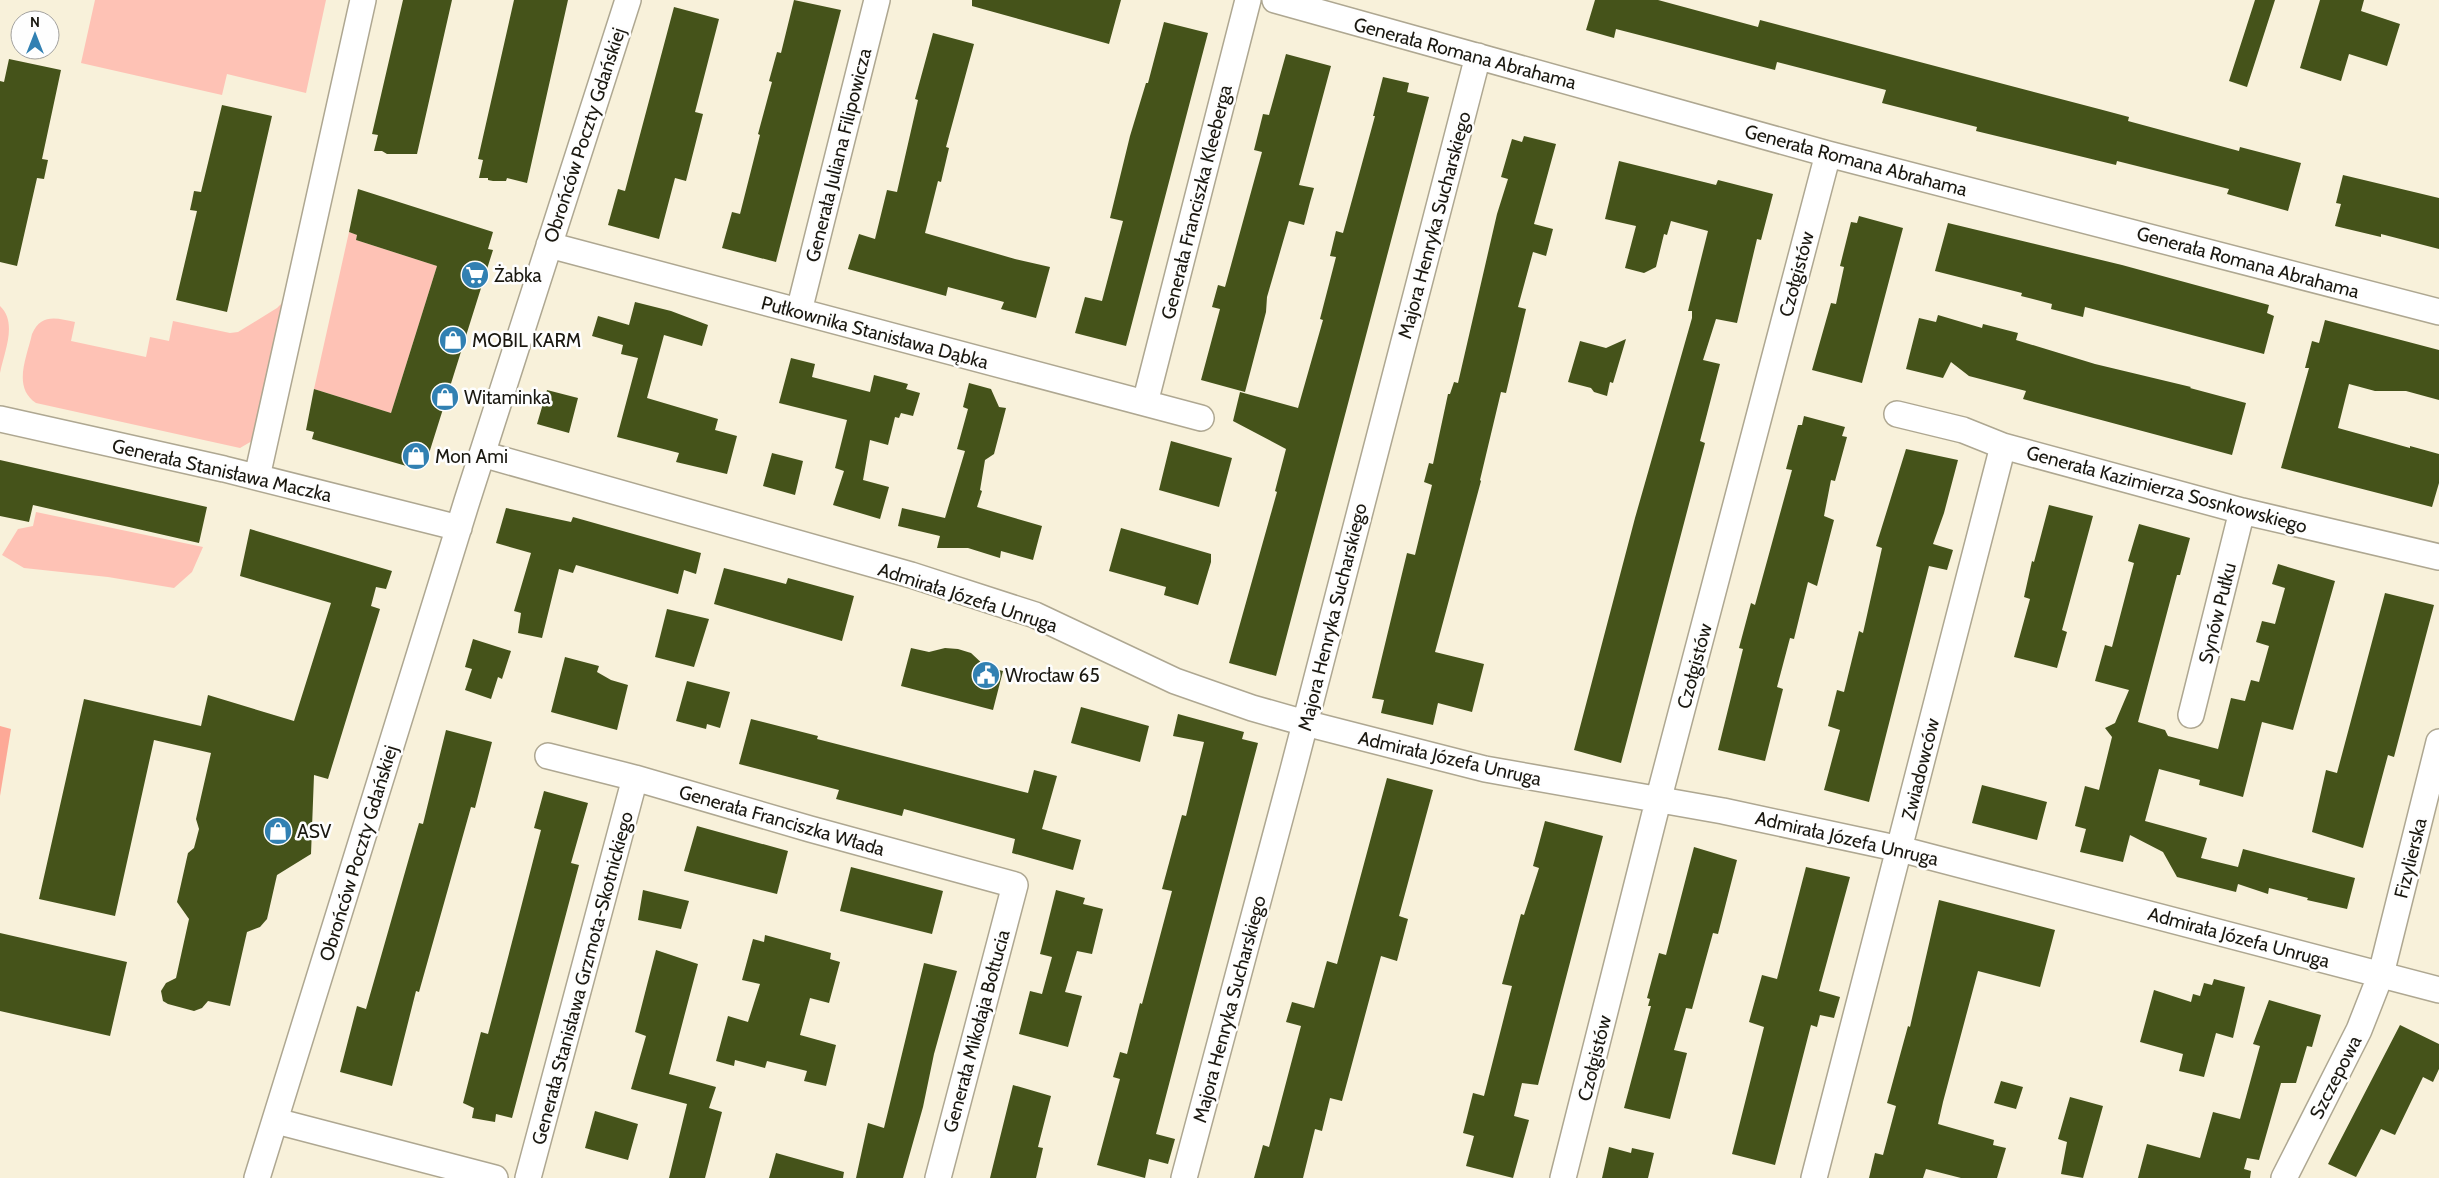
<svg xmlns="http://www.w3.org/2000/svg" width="2439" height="1178" font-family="Cabin,sans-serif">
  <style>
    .green { fill: #fec2b5 }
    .forest { fill: #fda997 }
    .building { fill: #45531a }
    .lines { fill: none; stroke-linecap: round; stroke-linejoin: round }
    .minor-casing { stroke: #aea791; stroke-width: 28 }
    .minor { stroke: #fff; stroke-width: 25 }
    .labels { text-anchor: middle; stroke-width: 5; stroke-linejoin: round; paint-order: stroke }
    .street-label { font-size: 19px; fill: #1a1810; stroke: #fefefe }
    .poi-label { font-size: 19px; fill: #1a1810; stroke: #fefefe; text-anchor: start }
  </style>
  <rect width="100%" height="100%" fill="#f8f1da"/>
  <!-- green -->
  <path class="green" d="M95,0H326L306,93L227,74L222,95L81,63Z
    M349,232L357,235L356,240L437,266L391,413L314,389Z
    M286,299L252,441L240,448L36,403C12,387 27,357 32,334C41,313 57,318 75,322L71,341L146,357L150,337L169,341L173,321L230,333L238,332L277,308Z
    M0,306C18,323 4,352 0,373Z
    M36,512L203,547L192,572L174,588L108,577L24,568L2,555L18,529L33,526Z"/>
  <!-- forest -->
  <path class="forest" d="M0,726L11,729L0,796Z"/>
  <!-- building -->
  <path class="building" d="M403,0H452L417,154H387L382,151H374L378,135L372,134Z
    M514,0H568L527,183L507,178L506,181H493L488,180V178H479L483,160L478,159Z
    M794,0L841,10L776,262L722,248L732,212L740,214L760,135L758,134L772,82L769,81L777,52L781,53Z
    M972,0H1121L1109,44L972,6Z
    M1595,0H1658L1758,27L1760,20L2099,109L2129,117L2128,121L2239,151L2240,147L2301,163L2288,211L2227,194L2229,189L2117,161L2116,165L1976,131L1977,127L1882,103L1886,90L1777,62L1775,70L1616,29L1614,38L1586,30Z
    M2255,0H2275L2247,87L2229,81Z
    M2320,0H2364L2361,11L2400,24L2387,66L2349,54L2341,81L2300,68Z
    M674,7L719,19L695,112L703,114L686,181L675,178L659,239L608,225L618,189L625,191Z
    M1164,22L1208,33L1126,346L1075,333L1085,297L1102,301L1123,221L1110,218L1130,136L1146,83H1148Z
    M933,33L974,44L946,147L949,148L941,182L938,181L925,233L1015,259L1050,267L1036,318L1001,309L1004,302L948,287L946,296L848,269L859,234L875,239L887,190L897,192L918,100L915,99Z
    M1286,54L1331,66L1299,185L1314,188L1310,202L1304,225L1289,221L1267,297L1266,312L1245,392L1201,380L1220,309L1212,307L1218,285L1225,287L1262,152L1254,150L1263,114L1269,115Z
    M9,59L61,70L42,159L48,160L44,179L37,178L17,266L0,262V81L4,82Z
    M1383,77L1409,83L1407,92L1429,97L1276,676L1229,663L1277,492L1275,491L1286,449L1233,421L1240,392L1298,408L1323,320L1320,319L1336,257L1330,256L1336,231L1343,233L1375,116H1373Z
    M222,105L272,116L227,312L176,300L197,211L190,210L192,201L194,191L201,192Z
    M1524,136L1556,144L1534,224L1553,229L1546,256L1533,252L1518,307L1526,309L1506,393L1501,392L1480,480L1481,481L1435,652L1484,664L1472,712L1438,703L1433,725L1381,713L1384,700L1372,698L1407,553L1415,555L1432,485L1424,482L1429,463L1433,464L1448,394H1450L1454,382L1458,383L1497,214L1508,179L1501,177L1512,139L1522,142Z
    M1619,161L1716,185L1718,180L1773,194L1761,240L1757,239L1737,323L1716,319L1703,360L1720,364L1700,441L1705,443L1621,763L1574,750L1635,518L1692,318V311H1688L1708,231L1671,221L1667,235L1664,234L1656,267L1644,273L1625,268L1636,226L1605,219Z
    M2343,175L2439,198V249L2381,234V237L2335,226L2341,204L2336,203Z
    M358,189L493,232L488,249L493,250L426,463L417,469L312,439L314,432L306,430L314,389L391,413L437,266L356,240L357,235L349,232Z
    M1859,216L1903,228L1862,383L1812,370L1831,303L1836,304L1844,267L1840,266L1851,222L1857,223Z
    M1948,223L2122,265L2269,305L2267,313L2274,316L2264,354L2085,307L2083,317L2051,309L2052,304L2021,296L2022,293L1935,271Z
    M635,302L671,311L708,325L702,346L664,335L647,398L718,419L715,430L737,436L727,474L676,462L679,453L617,437L638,358L621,354L623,345L592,336L598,316L629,325Z
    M1938,315L1982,328L1983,324L2018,333L2016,340L2095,364L2191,387L2190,388L2246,403L2232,455L2023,399L2026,391L1969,376L1951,362L1943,378L1906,369L1919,318L1936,322Z
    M2325,320L2439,350V400L2406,391H2375L2349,384L2338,428L2410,448V446L2439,454V483L2432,507L2281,468L2309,368H2305L2312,341L2319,343Z
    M1626,339L1613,383L1610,382L1607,396L1594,392L1591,388L1568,382L1580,341L1606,348Z
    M791,358L815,364L812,377L870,392L874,375L908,384L906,389L920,393L913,416L901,413L899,418L895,417L888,445L870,440L863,480L889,487L880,519L833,505L844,471L835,468L847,420L779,403Z
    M969,383L991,389L999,407L1006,408L994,454L985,460L980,490L982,491L977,507L1042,526L1033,560L1001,551L1000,558L968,548H937L940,536L898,526L902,508L945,518L965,451L957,449L968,409L963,407Z
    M547,390L578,398L569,433L537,424Z
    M1804,416L1845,427L1842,436L1847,437L1835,481L1831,480L1824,516L1834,520L1817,586L1808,582L1794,639L1790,638L1777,687L1783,689L1765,761L1718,750L1743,649L1739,648L1751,603L1755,605L1792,470L1786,469L1798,425H1802Z
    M1171,441L1232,458L1219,507L1159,490Z
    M1906,449L1958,460L1944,513L1933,544L1953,550L1947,570L1929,566L1869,802L1824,790L1840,730L1828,726L1837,690L1844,692L1859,631L1863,633L1882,548L1876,546Z
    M772,453L803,461L795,495L763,486Z
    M0,460L207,507L199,543L33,505L29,522L0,516Z
    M2049,505L2093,516L2062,630L2067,632L2057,668L2014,657L2030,599L2024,597L2032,561L2034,562Z
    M506,508L571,522L573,517L701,553L696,574L684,570L678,594L576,565L573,573L559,569L542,638L518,633L521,613L514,611L531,553L496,543Z
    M2139,524L2190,538L2180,575H2177L2138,722L2165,730L2168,736L2218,749L2231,698L2245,701L2251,680L2259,682L2269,646L2256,642L2262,621L2275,624L2285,588L2272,584L2278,564L2335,581L2293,730L2262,722L2243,797L2199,785L2200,780L2159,769L2145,821L2207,838L2201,858L2238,867L2243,849L2355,878L2347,909L2307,900L2308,898L2269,888L2268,894L2238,884L2236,892L2177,877L2163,852L2130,835L2123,862L2080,852L2086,829L2075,826L2085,786L2099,790L2112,737L2105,728L2115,723L2129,690L2095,681L2105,645L2112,647L2134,563L2128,561Z
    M1121,528L1211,554V562L1198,605L1164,595L1166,587L1109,571Z
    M250,529L392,571L386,589L376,587L371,606L380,609L328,779L314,775L311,854L277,875L267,919L260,927L247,932L230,1006L208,1001L202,1008L194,1011L168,1004L163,1001L161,991L166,983L176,978L189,919L177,902L188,853L194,848L199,829L196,819L211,753L154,740L115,916L39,899L84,699L201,726L208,695L294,721L331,603L240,576Z
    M724,568L786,584L788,578L854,596L842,641L714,604Z
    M2385,593L2434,605L2394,757L2388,755L2363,848L2312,832L2326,770L2337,773Z
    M667,609L709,619L694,667L655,657Z
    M473,639L511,651L502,679L498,677L491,699L465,690L472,669L465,667Z
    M911,648L929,652L945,648L958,649L971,653L986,667L1003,671L993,710L901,686Z
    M565,657L599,666L597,672L611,680L628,685L617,730L551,712Z
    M687,681L730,692L720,728L707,724L706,729L676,721Z
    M1081,707L1149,726L1140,762L1071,743Z
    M1178,714L1244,732L1242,739L1258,743L1156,1134L1175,1139L1168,1164L1149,1159L1145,1178L1097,1165L1120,1079L1113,1077L1120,1052L1127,1054L1140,1003L1142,1004L1172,891L1162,889L1182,815L1186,816L1204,742L1173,736Z
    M751,719L818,736L817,739L1028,793L1034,770L1057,776L1042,829L1081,840L1073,870L1012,853L1015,839L904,809L902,816L836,799L839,790L739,764Z
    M446,730L492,742L475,808L471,807L419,992L416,991L392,1086L340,1072L357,1006L366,1009L419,823L423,824Z
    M1387,778L1433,790L1399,916L1408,919L1397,961L1381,956L1342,1101L1330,1098L1322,1131L1315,1129L1303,1178H1254L1263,1145L1269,1147L1301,1026L1286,1022L1292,1002L1314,1008L1327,961L1337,964Z
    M1982,785L2047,802L2037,840L1972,823Z
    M544,791L588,803L571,863L579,865L512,1118L496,1114L495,1122L472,1118L474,1108L463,1103L481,1032L488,1034L518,919L541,830L534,828Z
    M1545,821L1603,836L1538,1085L1522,1083L1514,1116L1529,1120L1513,1178L1466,1166L1474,1136L1463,1133L1473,1093L1484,1096L1512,986L1502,984L1521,914L1524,915L1539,868L1533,866Z
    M697,826L788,851L777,894L684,871Z
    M1694,847L1737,860L1718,934L1713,933L1692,1009L1686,1008L1674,1050L1687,1053L1670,1119L1624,1108L1651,1006H1648L1650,999L1647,998L1659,953L1666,955Z
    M851,867L943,891L932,934L840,911Z
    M1806,867L1850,877L1819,991L1840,997L1834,1018L1820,1015L1817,1027L1811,1025L1775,1165L1732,1154L1764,1027L1749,1022L1762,975L1777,979Z
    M643,890L689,901L681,929L638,920Z
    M1056,890L1085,898L1083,904L1103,909L1092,954L1077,951L1065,992L1082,996L1068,1047L1019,1034L1030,991L1042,994L1052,957L1040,954Z
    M1939,900L2055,930L2040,987L1978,971L1943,1102L1938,1124L1994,1140L1993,1145L2006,1148L1997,1178H1961L1926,1169L1923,1178H1869L1875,1153L1883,1155L1896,1106L1887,1103L1908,1026L1910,1027Z
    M0,933L127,962L110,1036L0,1011Z
    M765,935L831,953L830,959L840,962L829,1003L810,998L800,1035L836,1045L826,1086L804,1081L807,1071L767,1061L765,1068L735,1060L734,1066L716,1061L728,1016L748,1022L760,984L742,980L753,939L764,942Z
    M656,950L698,964L669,1074L716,1087L709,1108L722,1112L705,1178H669L687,1104L631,1089L646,1036L635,1032Z
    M924,963L957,971L934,1054L923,1107L903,1178H856L868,1123L884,1128Z
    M2214,979L2245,987L2233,1038L2216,1033L2204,1077L2179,1071L2183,1054L2140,1042L2154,990L2191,1002L2193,994L2200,996L2204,983L2212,985Z
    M2269,1000L2321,1015L2312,1047L2307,1046L2296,1083H2281L2259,1160L2247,1158L2244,1169L2251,1171L2250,1178H2138L2147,1144L2200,1158L2213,1112L2240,1119L2260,1046L2253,1044Z
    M2400,1025L2439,1044V1069L2433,1082L2423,1077L2395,1135L2381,1129L2356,1177L2328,1164Z
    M2001,1081L2023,1087L2016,1109L1994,1103Z
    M1013,1085L1051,1096L1038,1147L1043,1148L1036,1178H990Z
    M2070,1097L2103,1106L2083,1178L2061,1174L2067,1142L2058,1139Z
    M595,1111L638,1124L628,1160L585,1148Z
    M1609,1147L1631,1153L1632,1148L1654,1153L1648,1178H1602Z
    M776,1153L844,1172L843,1178H769Z"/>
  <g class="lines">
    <defs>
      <path id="minor" d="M1275,0L1828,154L2439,312
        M549,245L1201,418
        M799,311L877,0
        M1145,403L1248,0
        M1897,414L1963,430L2003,446L2242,511L2439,557
        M0,419L224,469L459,528
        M482,454L911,575L1035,615L1175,681L1252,708L1305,723L1485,769L1723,811L1900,849L2439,990
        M257,477L363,0
        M2191,715L2242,511
        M548,756L635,778L810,829L1015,885L938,1178
        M276,1121L495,1178
        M257,1178L467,501L628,0
        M528,1178L635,778
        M1184,1178L1293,770L1478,56
        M1563,1178L1658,801L1828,154
        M1814,1178L2003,446
        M2284,1178L2359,1030L2381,974L2439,742"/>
    </defs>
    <!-- minor casing -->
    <use href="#minor" class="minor-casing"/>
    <!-- minor -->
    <use href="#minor" class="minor"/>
  </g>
  <!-- icons -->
  <defs>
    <symbol id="supermarket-disc" viewBox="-11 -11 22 22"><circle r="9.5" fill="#3180b2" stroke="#fefefe"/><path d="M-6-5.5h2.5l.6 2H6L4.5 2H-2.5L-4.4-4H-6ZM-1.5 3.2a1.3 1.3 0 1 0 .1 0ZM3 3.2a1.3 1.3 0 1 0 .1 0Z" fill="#fff"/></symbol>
    <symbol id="shop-disc" viewBox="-11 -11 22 22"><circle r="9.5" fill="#3180b2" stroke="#fefefe"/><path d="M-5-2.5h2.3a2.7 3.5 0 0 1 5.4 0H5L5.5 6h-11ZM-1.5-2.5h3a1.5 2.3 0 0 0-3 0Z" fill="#fff"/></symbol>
    <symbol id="civic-disc" viewBox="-11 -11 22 22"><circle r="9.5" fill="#3180b2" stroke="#fefefe"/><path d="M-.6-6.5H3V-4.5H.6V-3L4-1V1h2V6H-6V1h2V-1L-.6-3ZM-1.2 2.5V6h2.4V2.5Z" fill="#fff"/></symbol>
  </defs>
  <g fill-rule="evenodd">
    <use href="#supermarket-disc" x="459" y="259" width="32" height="32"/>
    <use href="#shop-disc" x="437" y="324" width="32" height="32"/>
    <use href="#shop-disc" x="429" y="381" width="32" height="32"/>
    <use href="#shop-disc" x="400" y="440" width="32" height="32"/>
    <use href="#civic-disc" x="970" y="659" width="32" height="32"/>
    <use href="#shop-disc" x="262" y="815" width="32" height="32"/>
  </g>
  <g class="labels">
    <!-- street labels -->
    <g class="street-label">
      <text transform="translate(1465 53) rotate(15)" y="7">Generała Romana Abrahama</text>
      <text transform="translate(584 135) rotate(-72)" y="7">Obrońców Poczty Gdańskiej</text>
      <text transform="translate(838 155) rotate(-76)" y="7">Generała Juliana Filipowicza</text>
      <text transform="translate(1856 160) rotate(15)" y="7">Generała Romana Abrahama</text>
      <text transform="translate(1196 202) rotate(-76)" y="7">Generała Franciszka Kleeberga</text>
      <text transform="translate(1434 225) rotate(-75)" y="7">Majora Henryka Sucharskiego</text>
      <text transform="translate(2248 262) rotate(15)" y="7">Generała Romana Abrahama</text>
      <text transform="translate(1796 274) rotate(-75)" y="7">Czołgistów</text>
      <text transform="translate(875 332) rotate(15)" y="7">Pułkownika Stanisława Dąbka</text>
      <text transform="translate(222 470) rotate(13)" y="7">Generała Stanisława Maczka</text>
      <text transform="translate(2167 489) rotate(15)" y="7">Generała Kazimierza Sosnkowskiego</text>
      <text transform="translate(968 597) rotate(18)" y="7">Admirała Józefa Unruga</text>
      <text transform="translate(2217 613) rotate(-76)" y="7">Synów Pułku</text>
      <text transform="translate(1332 617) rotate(-76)" y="7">Majora Henryka Sucharskiego</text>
      <text transform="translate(1694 666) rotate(-75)" y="7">Czołgistów</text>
      <text transform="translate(1450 758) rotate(13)" y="7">Admirała Józefa Unruga</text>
      <text transform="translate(1920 769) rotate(-76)" y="7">Zwiadowców</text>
      <text transform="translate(782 820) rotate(16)" y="7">Generała Franciszka Włada</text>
      <text transform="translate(1847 838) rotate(13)" y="7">Admirała Józefa Unruga</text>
      <text transform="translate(358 853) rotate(-73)" y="7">Obrońców Poczty Gdańskiej</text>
      <text transform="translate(2410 858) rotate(-76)" y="7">Fizylierska</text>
      <text transform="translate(2239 937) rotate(15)" y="7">Admirała Józefa Unruga</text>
      <text transform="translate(582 978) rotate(-75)" y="7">Generała Stanisława Grzmota-Skotnickiego</text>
      <text transform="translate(1229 1009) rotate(-75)" y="7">Majora Henryka Sucharskiego</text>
      <text transform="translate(976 1031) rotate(-75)" y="7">Generała Mikołaja Bołtucia</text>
      <text transform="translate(1594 1058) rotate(-76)" y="7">Czołgistów</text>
      <text transform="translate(2335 1077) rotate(-63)" y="7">Szczepowa</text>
    </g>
    <!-- poi labels -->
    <g class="poi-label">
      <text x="494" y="282">Żabka</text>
      <text x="472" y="347">MOBIL KARM</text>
      <text x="464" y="404">Witaminka</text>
      <text x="435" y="463">Mon Ami</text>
      <text x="1005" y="682">Wrocław 65</text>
      <text x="297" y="838">ASV</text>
    </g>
  </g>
  <!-- north arrow -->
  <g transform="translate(35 35)"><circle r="24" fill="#fefefe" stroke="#a3a29f"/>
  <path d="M0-4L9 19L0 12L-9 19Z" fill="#3180b2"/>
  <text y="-8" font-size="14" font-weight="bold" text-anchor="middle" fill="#1a1810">N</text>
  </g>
</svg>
